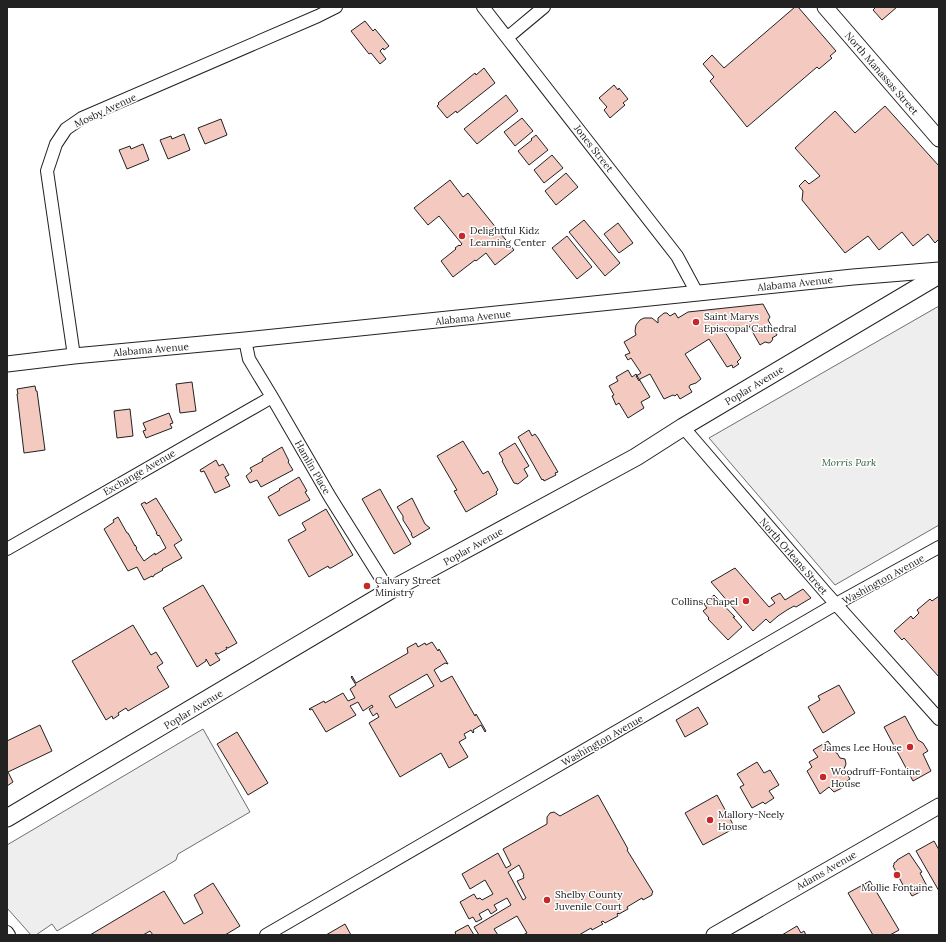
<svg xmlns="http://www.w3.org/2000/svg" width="946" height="942" font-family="Lora,serif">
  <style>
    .green { fill: #eee; stroke: #6f6f6f }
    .building { fill: #f3c9c0; stroke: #222; fill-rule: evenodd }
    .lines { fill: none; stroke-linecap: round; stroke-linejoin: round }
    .minor-casing { stroke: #222; stroke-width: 14 }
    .tertiary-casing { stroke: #222; stroke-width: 17 }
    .secondary-casing { stroke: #222; stroke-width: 19 }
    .minor { stroke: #fff; stroke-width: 12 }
    .tertiary { stroke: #fff; stroke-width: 15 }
    .secondary { stroke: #fff; stroke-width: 17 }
    .poi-dot { fill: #c62828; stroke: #fff; stroke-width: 1.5 }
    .labels { text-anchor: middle; stroke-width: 3; stroke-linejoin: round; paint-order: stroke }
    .street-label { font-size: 10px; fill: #222; stroke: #fff }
    .poi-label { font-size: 10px; fill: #222; stroke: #fff; text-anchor: start }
    .park-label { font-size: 10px; font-style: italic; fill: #2f5e38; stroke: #fff }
  </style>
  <rect width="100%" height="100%" fill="#fff"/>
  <!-- green -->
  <path class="green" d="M939,306V525L835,585L709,438Z
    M203,729L250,812L178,854L176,860L57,931L52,924L36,935H31L7,908V845Z"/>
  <!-- building -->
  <path class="building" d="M795,7H798L836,51L830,56L832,58L819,69L817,67L747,127L710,81L714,77L703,64L712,55L724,68Z
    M876,7H897L882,20L873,10Z
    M365,21L373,31L375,29L389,46L384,50L383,48L380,51L386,59L380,64L371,53L369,54L351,31Z
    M484,68L495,83L457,113L456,111L447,118L437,106L439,104L438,103L475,73L476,75Z
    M614,85L618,90L619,88L628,99L623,103L625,105L610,118L604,110L607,107L599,98Z
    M506,95L518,111L477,144L464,129Z
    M885,106L939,166V239L935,243L928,234L913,246L902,232L879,250L868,236L845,253L802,200L803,191L799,186L805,180L809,184L820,176L795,148L835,111L855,133Z
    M522,118L533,131L515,146L504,132Z
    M221,119L227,135L205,144L198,128Z
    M184,134L190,150L168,159L160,140L171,136L172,139Z
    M536,135L548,150L529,165L518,151L532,140L531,139Z
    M143,144L149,160L127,169L119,150L130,146L131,149Z
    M552,155L563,168L544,183L534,170Z
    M566,173L578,187L556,205L545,191Z
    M450,180L463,197L468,193L514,250L495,265L486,253L476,261L475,260L453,277L441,261L456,249L455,248L459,245L460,246L462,244L439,216L428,225L414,208Z
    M584,220L620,263L605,276L569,232Z
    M618,223L633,243L619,253L604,234Z
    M567,236L592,267L577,279L552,248Z
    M763,304L770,317L768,320L777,335L772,338L773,339L771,342L769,343L765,342L760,345L748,324L745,325L746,327L740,328H739V326L722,327L741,358L737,362L739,364L733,368L732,365L727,367L709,339L685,354L701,379L696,383L690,385L689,387L692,392L680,399L677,394L675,396L673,395L664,399L650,374L640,379L639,381L636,376L641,373L631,358L628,360L625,355L630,353L624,342L636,335L635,331L636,325L640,320L644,318H652L658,323V318L664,313H667L670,316L675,313L678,318L688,312Z
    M628,370L632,377L636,374L650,397L641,402L644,408L628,418L619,403L616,405L612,396L614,395L609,386L618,381L616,377Z
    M192,382L196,411L180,413L176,384Z
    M35,386L36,391H37L45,450L24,453L17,394H18L17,389Z
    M130,409L133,436L117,438L114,411Z
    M169,413L173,423L170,424L172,428L146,438L143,431L146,430L143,423Z
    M529,430L532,436L535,434L538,438L558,472L555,473L556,475L544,481L543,479L542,480L518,437Z
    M463,441L483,474L488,471L498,490L496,492L497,494L466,512L454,491L457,490L437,456Z
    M515,443L529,466L524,469L528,476L518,484L514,483L502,461L503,460L499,453Z
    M282,447L289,461L288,462L293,470L261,487L257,480L250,483L246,476L252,471L250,468L263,461L262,459Z
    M216,460L219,466L223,464L229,475L225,477L230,486L215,493L204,471L201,472L200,470Z
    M299,477L307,491L305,492L310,500L279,516L268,497L280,490L279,489Z
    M380,489L411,544L394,554L362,499Z
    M156,498L182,540L174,545L182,558L162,569L163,570L154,575V576L152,577V576L144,580L137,567L128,571L104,529L114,522L113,520L118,517L127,533H128L135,546V545L137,548L136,549L144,561L155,553V555L166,548L159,535L158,536L156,533H157L141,504L145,502L146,504Z
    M412,498L425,524L430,528L413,538L411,534H412L403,520V516L397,507Z
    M326,509L353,555L331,568H329L328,566L309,577L288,540L306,530L302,523Z
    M735,568L769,607L775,603L771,598L780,593L785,600L803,589L811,598L796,607L794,606L787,610L778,616L770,623L766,619L753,631L711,582Z
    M203,585L237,643L228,648L226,647L227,649L218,654L216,653H215L220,660L210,666L206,659V661L197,667L163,608Z
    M714,595L735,617H733L742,627L728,640L708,619L709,618L703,611L707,608L704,604Z
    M939,596V677L904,638L902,640L894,631L911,616L913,619L919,613L917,610L930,599L932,601Z
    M133,625L151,655L156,652L163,663L157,667L169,687L128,711L126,708L118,713L119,715L113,719L112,716L106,720L72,661Z
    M432,642L438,651L439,649L448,664L445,663L434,670L441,682L452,676L475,716L476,714L486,731L485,732L481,725L473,730L474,732L473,733L471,730L464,734L466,738L459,742L468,757L449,768L441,753L400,777L369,723L379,717L377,713L373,716L369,709L373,707L372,705L363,711L358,702L350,706L356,715L326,732L312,709L310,710L309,709L324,701L325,703L343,693L348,701L355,698L350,689L356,685L351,677L352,676L356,683L408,653L407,648L416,643L418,647L425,643L426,645ZM427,674L434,686L396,708L389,696Z
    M839,685L855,713L823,733L808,707L820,700L818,696Z
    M698,707L708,724L685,737L676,720Z
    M905,716L918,740L923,743L928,751L923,754L931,771L913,781L884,727Z
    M40,725L52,751L8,772L13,782L7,786V741Z
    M237,732L268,783L248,795L217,744Z
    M828,741L836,753H837L840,758L845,759L846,764L844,769L850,779L840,785L842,788L834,792L829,787L820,794L807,771L812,767L809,762L818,757L813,750Z
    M757,762L764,773L770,770L779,785L769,791L774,798L765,804L763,802L752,808L740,787L744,785L737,774Z
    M598,795L628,849L627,850L653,892L652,893V895L643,900L642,898L627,907L628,909L619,914L618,913L617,914L618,916L605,923L603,921L601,922L603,924L592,930L591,928L579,935H523L527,933L517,916L494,929L498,935H479L474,927L511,905L507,898L494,905L497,910L491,914L488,909L479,914L482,919L476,922L473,917L469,919L460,902L474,894L477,899L480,898L482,900L493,894L485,880L470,889L462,874L498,853L506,868L511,865L503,849L547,824V817L550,813L554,812L560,816ZM519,865L524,875L523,876L524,878L517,881L526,898L523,900L508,872Z
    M717,795L735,828L703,845L685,813Z
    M934,841L939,850V891L916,851Z
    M909,853L922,872L920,873L928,888L912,896L906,886L904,887L893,866L894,865V863L897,861V860Z
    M870,881L899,930L890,935H873L848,893Z
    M213,883L240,926L225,935H153L150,931L143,935H90L164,891L184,924L203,913L194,895Z
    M345,924L351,935H326Z
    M468,925L474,935H456L455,932Z
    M797,926L801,933L804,931L806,935H782Z"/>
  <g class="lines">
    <defs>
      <path id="minor" d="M483,7L677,256L697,293
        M508,37L544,7
        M245,340L249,359L272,397L330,497L389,591
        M74,356L47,171L56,144L66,129L82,118L318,16L336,7
        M683,427L826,593L939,719
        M7,549L272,397
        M7,932L9,935
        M266,935L836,604L939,547"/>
      <path id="tertiary" d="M825,7L939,139
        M7,364L74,356L245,340L853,277L939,270
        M714,935L939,806"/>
      <path id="secondary" d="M7,818L389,591L636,457L683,427L939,275"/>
    </defs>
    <!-- minor casing -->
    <use href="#minor" class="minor-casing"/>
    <!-- tertiary casing -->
    <use href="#tertiary" class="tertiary-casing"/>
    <!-- secondary casing -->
    <use href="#secondary" class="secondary-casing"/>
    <!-- minor -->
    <use href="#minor" class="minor"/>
    <!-- tertiary -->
    <use href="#tertiary" class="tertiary"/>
    <!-- secondary -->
    <use href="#secondary" class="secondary"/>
  </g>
  <!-- markers -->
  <g class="poi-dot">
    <circle cx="462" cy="236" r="4"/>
    <circle cx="696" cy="322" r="4"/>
    <circle cx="367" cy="586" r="4"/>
    <circle cx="746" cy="601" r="4"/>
    <circle cx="910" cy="747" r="4"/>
    <circle cx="823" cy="777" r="4"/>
    <circle cx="710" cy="820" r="4"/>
    <circle cx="897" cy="875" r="4"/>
    <circle cx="547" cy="900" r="4"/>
  </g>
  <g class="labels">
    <!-- street labels -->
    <g class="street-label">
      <text transform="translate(882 73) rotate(49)" y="4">North Manassas Street</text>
      <text transform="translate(105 110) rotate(-25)" y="4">Mosby Avenue</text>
      <text transform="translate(594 148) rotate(52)" y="4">Jones Street</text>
      <text transform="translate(795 283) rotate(-6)" y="4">Alabama Avenue</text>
      <text transform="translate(473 317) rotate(-6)" y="4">Alabama Avenue</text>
      <text transform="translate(151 349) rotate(-5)" y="4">Alabama Avenue</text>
      <text transform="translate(754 385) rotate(-31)" y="4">Poplar Avenue</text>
      <text transform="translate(313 467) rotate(60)" y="4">Hamlin Place</text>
      <text transform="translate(139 472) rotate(-30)" y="4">Exchange Avenue</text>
      <text transform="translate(473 546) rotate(-29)" y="4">Poplar Avenue</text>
      <text transform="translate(794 556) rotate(49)" y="4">North Orleans Street</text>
      <text transform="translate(883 579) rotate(-29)" y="4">Washington Avenue</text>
      <text transform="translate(193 709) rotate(-31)" y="4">Poplar Avenue</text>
      <text transform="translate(602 740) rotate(-30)" y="4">Washington Avenue</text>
      <text transform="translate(826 870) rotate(-30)" y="4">Adams Avenue</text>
    </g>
    <!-- poi labels -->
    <g class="poi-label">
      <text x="470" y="234">Delightful Kidz<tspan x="470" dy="12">Learning Center</tspan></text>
      <text x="704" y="320">Saint Marys<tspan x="704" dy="12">Episcopal Cathedral</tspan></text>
      <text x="375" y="584">Calvary Street<tspan x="375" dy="12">Ministry</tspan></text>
      <text x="738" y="605" text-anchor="end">Collins Chapel</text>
      <text x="902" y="751" text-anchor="end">James Lee House</text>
      <text x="831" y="775">Woodruff-Fontaine<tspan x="831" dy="12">House</tspan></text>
      <text x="718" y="818">Mallory-Neely<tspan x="718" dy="12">House</tspan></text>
      <text x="897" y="891" text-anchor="middle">Mollie Fontaine</text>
      <text x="555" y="898">Shelby County<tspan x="555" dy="12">Juvenile Court</tspan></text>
    </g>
    <!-- park labels -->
    <g class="park-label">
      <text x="849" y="466">Morris Park</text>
    </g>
  </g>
  <!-- border -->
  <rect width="946" height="942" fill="none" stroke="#222222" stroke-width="16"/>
</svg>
